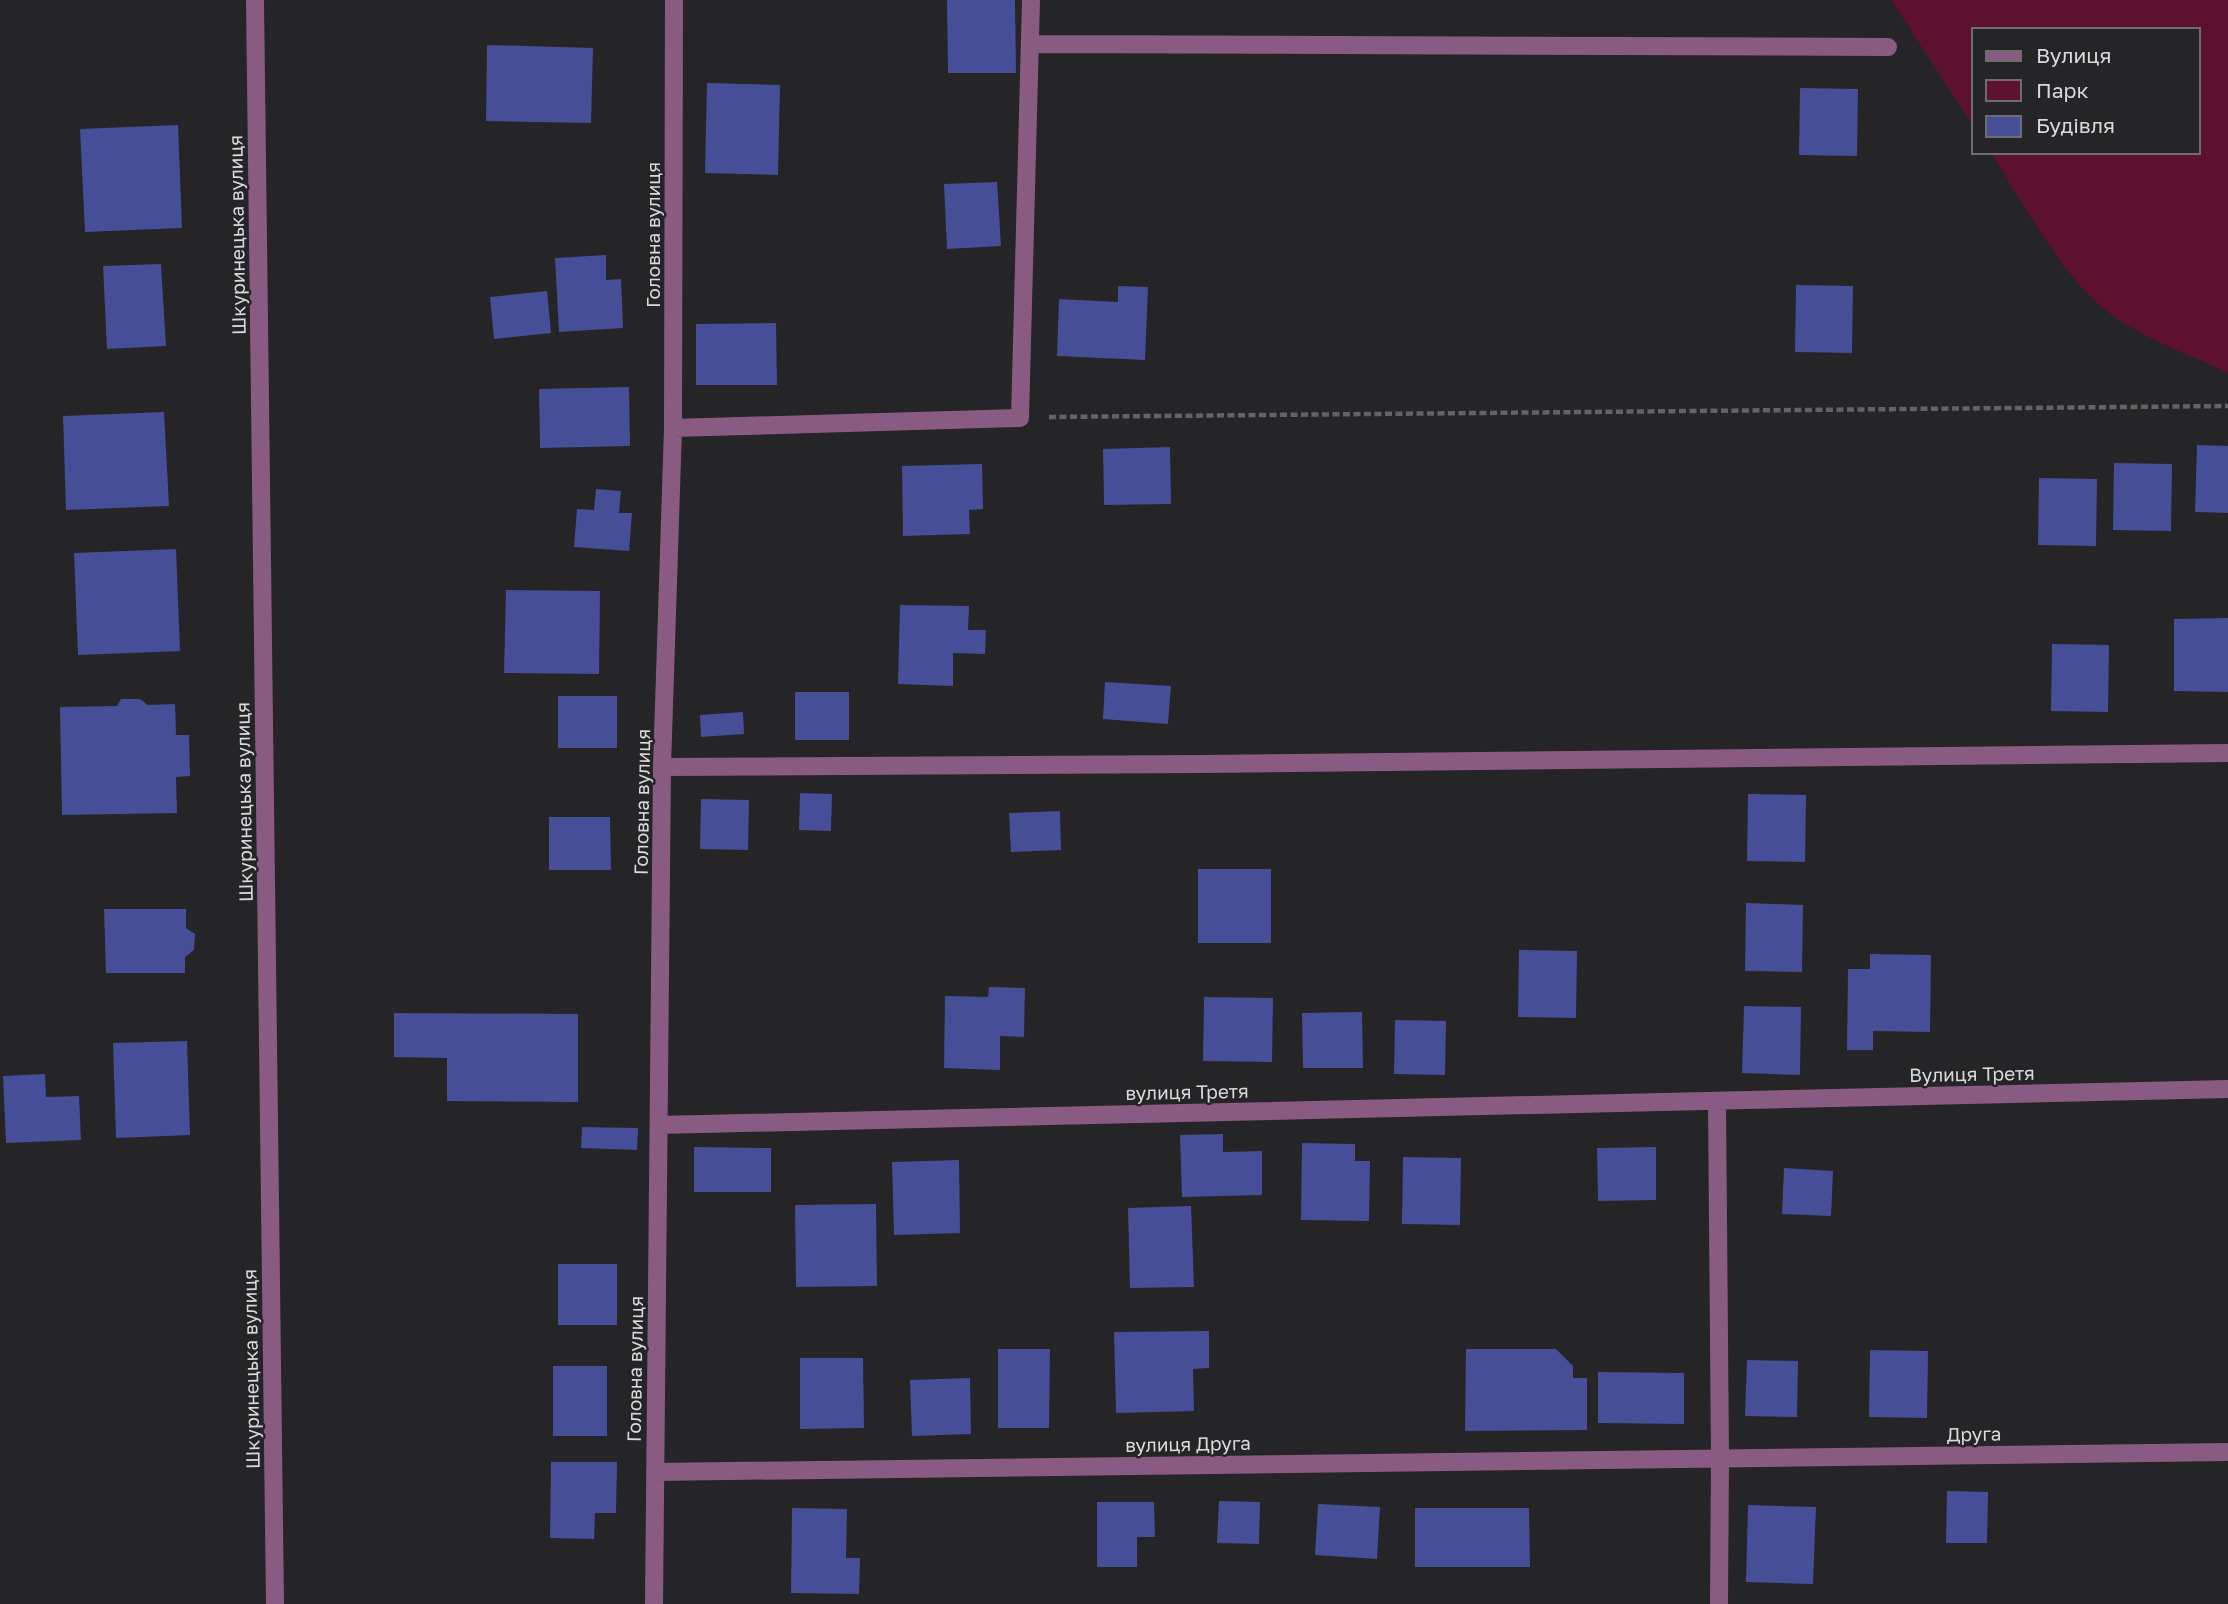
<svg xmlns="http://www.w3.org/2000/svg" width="2228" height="1604" font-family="'Golos Text',sans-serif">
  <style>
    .green { fill: #5e1031 }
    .building { fill: #464e97 }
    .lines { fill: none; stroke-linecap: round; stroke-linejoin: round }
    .path { stroke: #636264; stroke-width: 4.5; stroke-dasharray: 7 3.5; stroke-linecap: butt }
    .minor { stroke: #895b82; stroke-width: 18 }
    .labels { text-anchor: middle; stroke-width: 5; stroke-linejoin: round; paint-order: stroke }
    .street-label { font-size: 19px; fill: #dad9db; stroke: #252426 }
  </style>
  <rect width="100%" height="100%" fill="#252426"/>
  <!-- green -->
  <path class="green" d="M1891,0H2228V373C2189,354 2143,339 2108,312C2059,273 2025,205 1990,152H2198V30H1974V127Z"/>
  <!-- building -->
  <path class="building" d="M947,0H1015L1016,73H948Z
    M487,45L593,48L591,123L486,121Z
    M707,83L780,85L778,175L705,173Z
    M1800,88L1858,89L1857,156L1799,155Z
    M178,125L182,228L85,232L80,129Z
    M997,182L1001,246L947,249L944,184Z
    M606,255V280L621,279L623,328L559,332L555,258Z
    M161,264L166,346L107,349L103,266Z
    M1796,285L1853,286L1852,353L1795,352Z
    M1118,286L1148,287L1145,360L1057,356L1059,299L1118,302Z
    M547,291L551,333L494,339L490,297Z
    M776,323L777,385H696V324Z
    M629,387L630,446L540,448L539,389Z
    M164,412L169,506L66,510L63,416Z
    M2197,445L2228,446V513L2195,512Z
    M1170,447L1171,504L1104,505L1103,449Z
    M2114,463L2172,464L2171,531L2113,530Z
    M982,464L983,509L969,510L970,534L903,536L902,466Z
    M2039,478L2097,479L2096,546L2038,545Z
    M596,489L621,491L619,513H632L629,551L574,547L577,509L594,510Z
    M176,549L180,651L78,655L74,553Z
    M506,590L600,591L599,674L504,673Z
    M900,605L969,606L968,630H986L985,654L953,653V686L898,684Z
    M2228,618V692L2174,691V619Z
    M2052,644L2109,645L2108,712L2051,711Z
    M1105,682L1171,686L1168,724L1103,719Z
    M795,692H849V740H795Z
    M558,696H617V748H558Z
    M121,699H140L148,705L175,704L176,735H189L190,776L176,777L177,813L62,815L60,707L117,706Z
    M743,712L744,734L701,737L700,715Z
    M800,793L832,794L831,831L799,830Z
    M1748,794L1806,795L1805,862L1747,861Z
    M701,799L749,800L748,850L700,849Z
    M1060,811L1061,850L1011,852L1009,813Z
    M549,817H610L611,870H549Z
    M1198,869H1271V943H1198Z
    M1746,903L1803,905L1802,972L1745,971Z
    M104,909H186V928L195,934L194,950L185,957V973H106Z
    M1519,950L1577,951L1576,1018L1518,1017Z
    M1870,954L1931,955L1930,1032L1873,1031V1050H1847L1848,969H1870Z
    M989,987L1025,988L1024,1037L1000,1036V1070L944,1068L945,996L988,997Z
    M1204,997L1273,998L1272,1062L1203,1061Z
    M1744,1006L1801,1007L1800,1075L1742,1073Z
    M1362,1012L1363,1068H1303L1302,1013Z
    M394,1013L578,1014V1102L447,1101V1058L394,1057Z
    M1395,1020L1446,1021L1445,1075L1394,1074Z
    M187,1041L190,1135L116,1138L113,1043Z
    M45,1074L46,1097L79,1096L81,1140L6,1143L3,1076Z
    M582,1127L638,1128L637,1150L581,1148Z
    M1223,1134V1152L1262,1151V1195L1182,1197L1180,1135Z
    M1302,1143L1355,1144V1161H1370L1369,1221L1301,1220Z
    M694,1147L771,1148V1192H694Z
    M1656,1147V1200L1598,1201L1597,1148Z
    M1403,1157L1461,1158L1460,1225L1402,1224Z
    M959,1160L960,1233L894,1235L892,1162Z
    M1784,1168L1833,1171L1831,1216L1782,1214Z
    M876,1204L877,1286L796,1287L795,1205Z
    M1191,1206L1194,1287L1130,1288L1128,1208Z
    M558,1264H617V1325H558Z
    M1209,1331V1368L1193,1369L1194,1411L1116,1413L1114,1332Z
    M998,1349H1050L1049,1428H998Z
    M1466,1349H1556L1573,1366V1378H1587V1430L1465,1431Z
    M1870,1350L1928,1351L1927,1418L1869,1417Z
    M800,1358H863L864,1428L800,1429Z
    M1747,1360L1798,1361L1797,1417L1745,1416Z
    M553,1366H607V1436H553Z
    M1598,1372L1684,1373V1424L1598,1423Z
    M970,1378L971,1434L912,1436L910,1380Z
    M551,1462H617L616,1513H595L594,1539L550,1538Z
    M1947,1491L1988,1492L1987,1543H1946Z
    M1219,1501L1260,1502L1259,1544L1217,1543Z
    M1097,1502H1154L1155,1537H1137V1567H1097Z
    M1318,1504L1380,1507L1377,1559L1315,1555Z
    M1748,1505L1816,1507L1813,1584L1746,1582Z
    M792,1508L847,1509L846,1558H860L859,1594L791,1593Z
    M1415,1508H1529L1530,1567H1415Z"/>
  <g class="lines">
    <!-- path -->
    <path class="path" d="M1049,417L2228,406"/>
    <!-- minor -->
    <path class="minor" d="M255,0L275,1604
      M1030,44L1888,47
      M673,428L1020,418L1031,0
      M662,767L1202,764L2228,753
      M1717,1101L1720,1458L1719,1604
      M659,1125L2228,1089
      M655,1472L2228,1452
      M654,1604L662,767L673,428L674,0"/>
  </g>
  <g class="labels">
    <!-- street labels -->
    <g class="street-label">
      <text transform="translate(237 235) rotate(-91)" y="7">Шкуринецька вулиця</text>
      <text transform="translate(653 235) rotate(-90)" y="7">Головна вулиця</text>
      <text transform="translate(244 802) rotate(-91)" y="7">Шкуринецька вулиця</text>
      <text transform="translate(642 802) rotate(-89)" y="7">Головна вулиця</text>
      <text transform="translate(1972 1074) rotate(-1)" y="7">Вулиця Третя</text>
      <text transform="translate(1187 1092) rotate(-1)" y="7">вулиця Третя</text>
      <text transform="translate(251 1369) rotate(-91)" y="7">Шкуринецька вулиця</text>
      <text transform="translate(635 1369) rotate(-89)" y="7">Головна вулиця</text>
      <text transform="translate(1974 1434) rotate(-1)" y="7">Друга</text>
      <text transform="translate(1188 1444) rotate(-1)" y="7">вулиця Друга</text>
    </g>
  </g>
  <!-- legend -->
  <rect x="1972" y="28" width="228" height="126" fill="#252426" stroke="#6d6c6e" stroke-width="2"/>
  <rect x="1986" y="51" width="35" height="10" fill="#895b82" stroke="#6d6c6e" stroke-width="2"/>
  <text x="2036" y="63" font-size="21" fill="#dad9db">Вулиця</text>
  <rect x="1986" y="80" width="35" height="21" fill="#5e1031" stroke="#6d6c6e" stroke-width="2"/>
  <text x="2036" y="98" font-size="21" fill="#dad9db">Парк</text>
  <rect x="1986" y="116" width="35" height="21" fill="#464e97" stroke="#6d6c6e" stroke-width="2"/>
  <text x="2036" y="133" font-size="21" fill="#dad9db">Будівля</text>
</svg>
